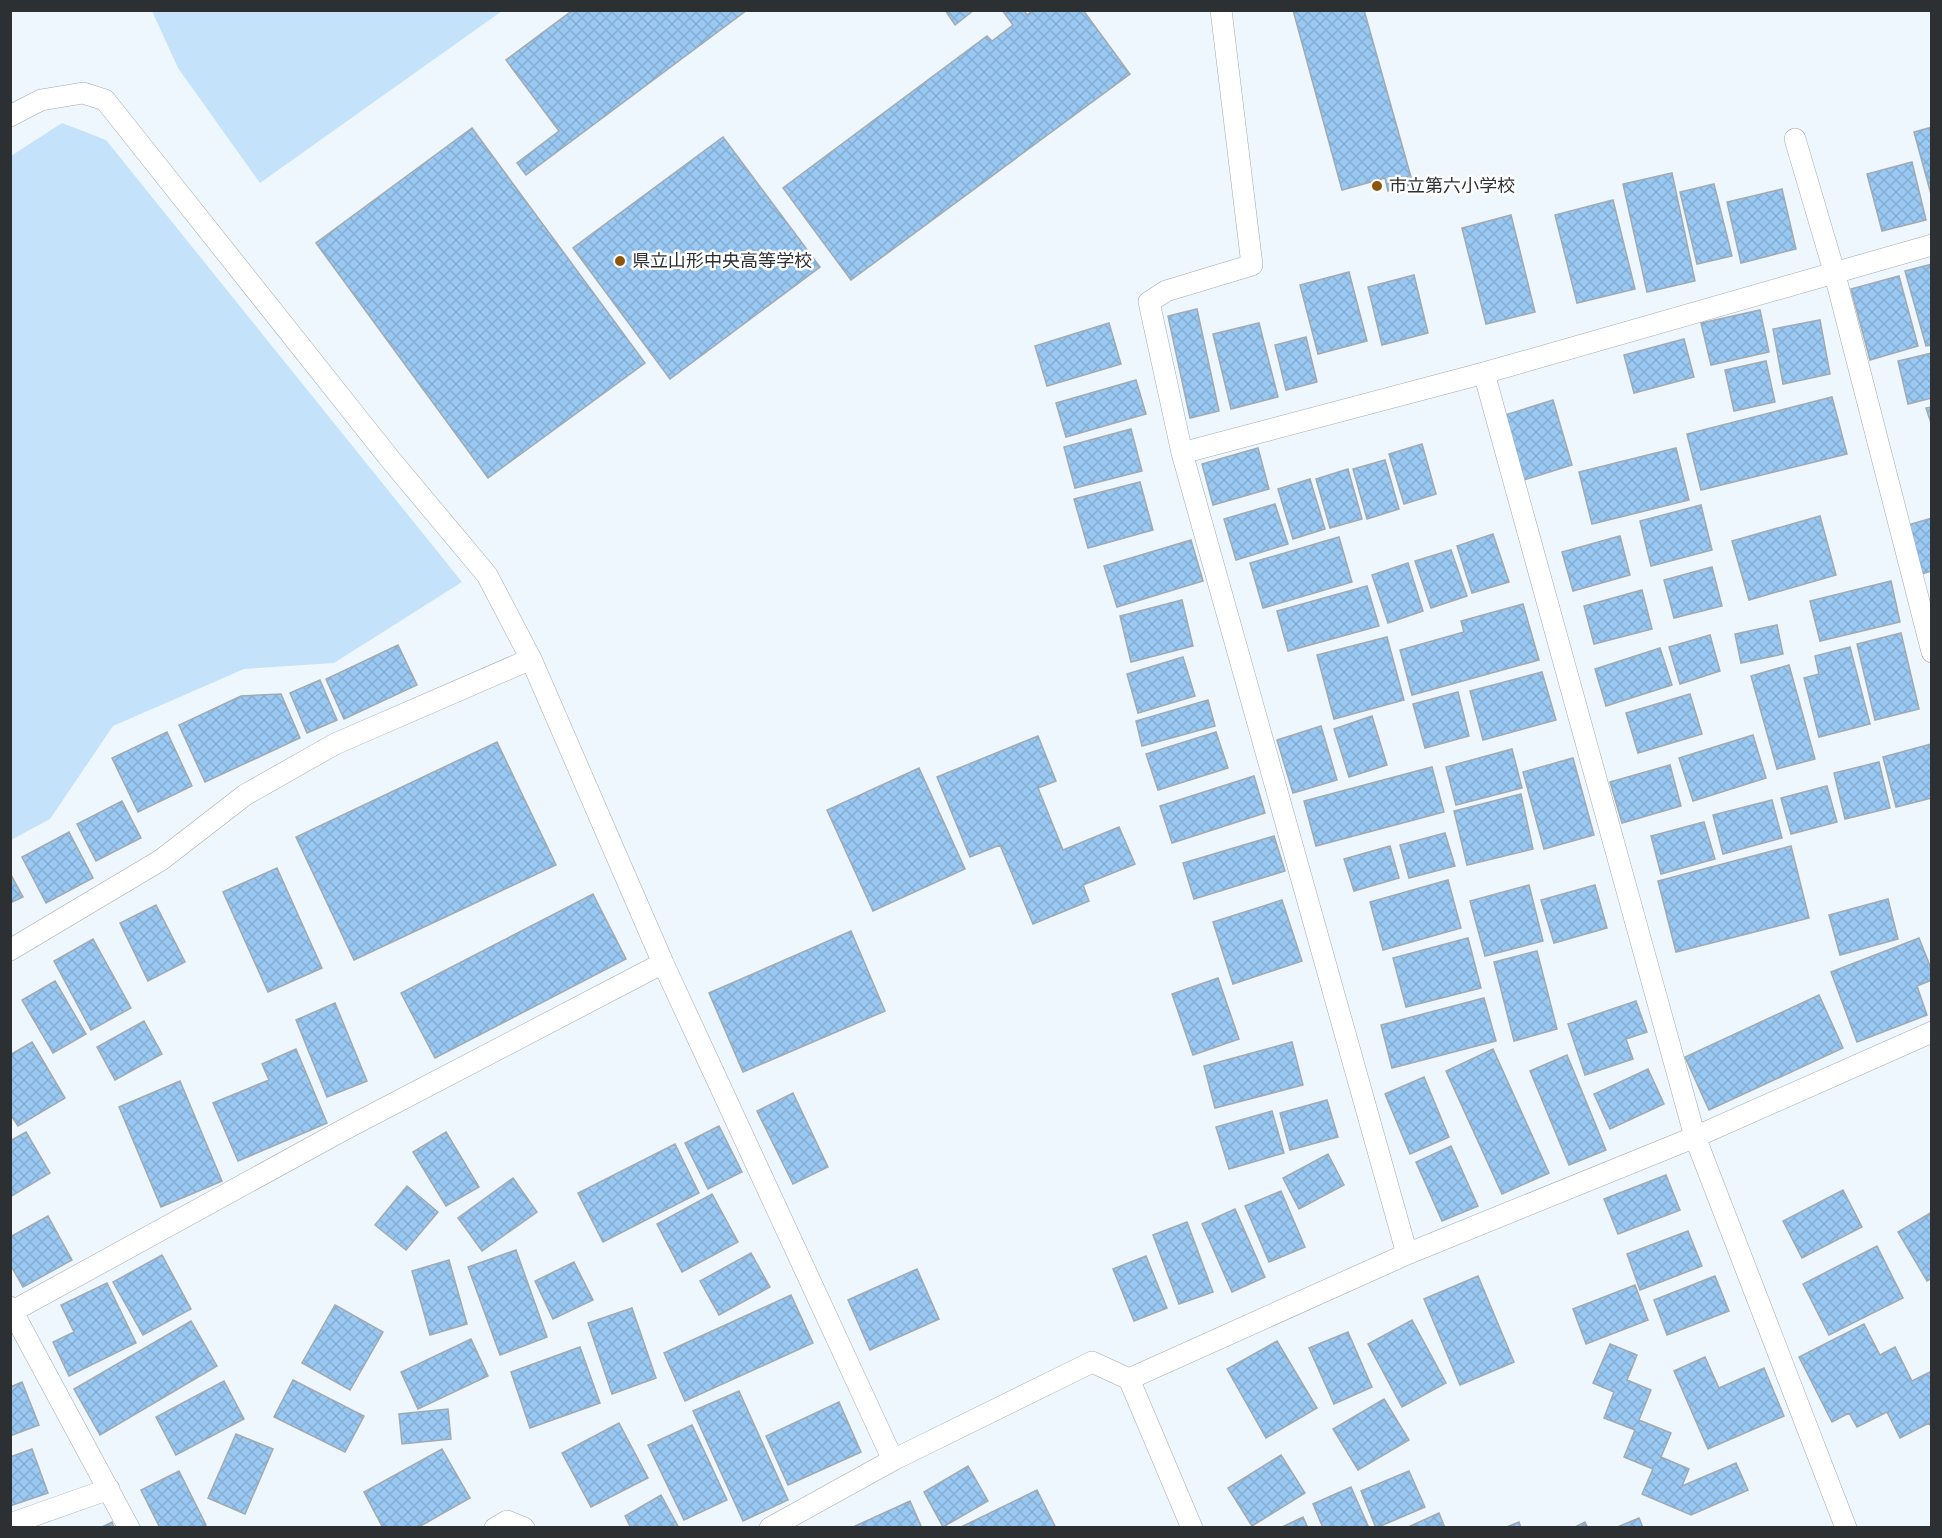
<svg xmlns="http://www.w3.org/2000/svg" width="1942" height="1538" font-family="'Varela Round','Noto Sans JP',sans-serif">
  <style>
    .pitch { fill: #c5e2fb }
    .building { fill: url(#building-cross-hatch); stroke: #a2aab1; stroke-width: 1.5 }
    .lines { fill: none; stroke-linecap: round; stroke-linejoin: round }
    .service-casing { stroke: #a2aab1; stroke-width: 22 }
    .service { stroke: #fff; stroke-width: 21 }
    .poi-dot { fill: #8d550d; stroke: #fff; stroke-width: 2 }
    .labels { text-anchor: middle; stroke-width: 5; stroke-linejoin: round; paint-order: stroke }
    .poi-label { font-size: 18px; fill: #2d3033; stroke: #fff; text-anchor: start }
  </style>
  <defs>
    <pattern id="building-cross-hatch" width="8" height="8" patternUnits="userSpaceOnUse" patternTransform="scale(1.5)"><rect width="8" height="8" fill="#99c9f3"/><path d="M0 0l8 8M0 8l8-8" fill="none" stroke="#84add1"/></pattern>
  </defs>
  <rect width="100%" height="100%" fill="#eef7fe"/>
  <!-- pitch -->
  <path class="pitch" d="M152,11H502L260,183L178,68Z
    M62,123L106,140L462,582L334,663L244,669L113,726L50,819L11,840V156Z"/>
  <!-- building -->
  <path class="building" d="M573,10H747L526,175L517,163L559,131L506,60Z
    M945,10H974L955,25Z
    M1002,10H1024L1027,15L1033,10H1083L1130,74L851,280L783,188L987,36L992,41L1013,25Z
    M1293,10H1364L1413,184L1388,191L1385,178L1342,190Z
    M1932,127V198L1914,132Z
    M472,128L645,363L488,478L316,243Z
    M723,137L820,267L670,379L573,248Z
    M1912,162L1926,220L1882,231L1867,174Z
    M1672,173L1695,281L1647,292L1623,184Z
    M1714,184L1732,256L1697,264L1680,192Z
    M1782,189L1796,249L1741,263L1727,202Z
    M1613,200L1635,289L1577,303L1555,215Z
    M1511,215L1535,312L1486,324L1462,228Z
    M1932,264V345L1926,346L1905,271Z
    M1349,272L1367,341L1318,354L1300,285Z
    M1414,275L1428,333L1382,345L1368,287Z
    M1899,276L1918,346L1870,360L1851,289Z
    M1197,309L1219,411L1190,418L1168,316Z
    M1760,310L1769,352L1711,365L1701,323Z
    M1820,320L1830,374L1783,384L1773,329Z
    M1109,323L1121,364L1047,386L1035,346Z
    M1259,323L1278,397L1231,409L1213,334Z
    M1306,337L1317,382L1286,390L1275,345Z
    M1684,339L1694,377L1634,393L1624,355Z
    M1932,353V398L1908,404L1898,361Z
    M1766,361L1775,402L1734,411L1725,370Z
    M1136,380L1146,414L1066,437L1056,403Z
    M1832,397L1847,454L1701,490L1687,434Z
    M1553,400L1572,465L1521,481L1502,416Z
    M1932,407V426L1926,408Z
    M1131,429L1142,471L1075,488L1064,447Z
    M1422,444L1436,494L1404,504L1389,454Z
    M1258,448L1269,489L1213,505L1202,464Z
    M1676,448L1689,500L1592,524L1579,472Z
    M1385,460L1399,509L1367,519L1353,469Z
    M1348,469L1362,519L1330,528L1316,479Z
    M1310,479L1325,529L1293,539L1278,489Z
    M1140,482L1153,530L1088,548L1074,499Z
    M1275,504L1288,544L1236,560L1224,519Z
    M1701,505L1712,550L1651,566L1640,521Z
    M1820,516L1836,575L1749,600L1732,541Z
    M1932,518V571L1921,574L1908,525Z
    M1493,534L1509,582L1472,593L1457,546Z
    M1620,536L1630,575L1573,591L1562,552Z
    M1339,537L1352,582L1263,608L1250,563Z
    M1191,540L1203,581L1117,607L1104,566Z
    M1451,550L1467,596L1431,608L1415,561Z
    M1408,563L1423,611L1388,623L1372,575Z
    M1712,567L1722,606L1674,618L1664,580Z
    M1891,581L1900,622L1820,641L1810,601Z
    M1367,586L1379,626L1288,651L1277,611Z
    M1642,590L1652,629L1594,644L1584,606Z
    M1182,600L1193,646L1131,662L1120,616Z
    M1523,604L1539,660L1412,695L1400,650L1464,632L1461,621Z
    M1777,625L1783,654L1741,663L1735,634Z
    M1901,633L1919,709L1875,720L1857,644Z
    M1710,635L1720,671L1680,684L1669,647Z
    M1387,637L1404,700L1334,719L1317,655Z
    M398,645L417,685L344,719L326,679Z
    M1850,647L1870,724L1819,737L1804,678L1819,674L1815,656Z
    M1660,648L1672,685L1606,706L1595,669Z
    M1183,657L1195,696L1138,713L1127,674Z
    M1789,665L1815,759L1777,769L1751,676Z
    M1542,672L1556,720L1483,740L1470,691Z
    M320,680L337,720L307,733L290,693Z
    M1458,692L1469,736L1425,748L1413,704Z
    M281,694L300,738L205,782L179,725L241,696Z
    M1690,694L1702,734L1638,753L1626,713Z
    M1208,700L1215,726L1142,746L1136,721Z
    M1372,716L1387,765L1349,777L1334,729Z
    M1321,726L1337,780L1293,793L1277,740Z
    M167,732L192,786L138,812L112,758Z
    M1216,732L1228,768L1158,790L1146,754Z
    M1753,735L1766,778L1693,801L1679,758Z
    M1038,736L1056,781L1038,788L1063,850L1119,827L1135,864L1083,885L1089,901L1033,924L1000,845L970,857L937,777Z
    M497,742L556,865L354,960L296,837Z
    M1931,744L1932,798L1896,807L1883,757Z
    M1512,749L1522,788L1456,805L1446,767Z
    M1573,758L1594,835L1544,849L1523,772Z
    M1879,762L1890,808L1845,819L1834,773Z
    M1670,765L1681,806L1622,823L1610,782Z
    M1432,767L1444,812L1316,846L1304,801Z
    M919,768L965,869L873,911L827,810Z
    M1254,776L1265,813L1172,843L1160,806Z
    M1827,786L1837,822L1791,834L1781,798Z
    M1521,794L1533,849L1467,865L1454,811Z
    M1772,800L1782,838L1723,854L1713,815Z
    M122,801L141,838L96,861L77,824Z
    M1704,822L1715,859L1661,874L1651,836Z
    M69,832L93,878L46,903L22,857Z
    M1445,833L1455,866L1409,878L1400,845Z
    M1274,836L1285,871L1194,899L1183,863Z
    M1390,846L1399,878L1354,891L1344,859Z
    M1791,846L1809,918L1676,952L1658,881Z
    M277,868L322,968L268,992L223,892Z
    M10,873L23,897L10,903Z
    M1448,880L1461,928L1383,950L1370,902Z
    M1529,885L1543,941L1485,956L1470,901Z
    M1595,885L1607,928L1554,943L1541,900Z
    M593,894L626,959L435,1058L401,993Z
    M1888,899L1898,939L1840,955L1829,915Z
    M1282,900L1302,961L1233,984L1213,922Z
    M156,905L185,962L148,981L120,923Z
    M851,931L885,1011L743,1072L709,993Z
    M1468,938L1481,988L1406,1007L1393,958Z
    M1919,938L1932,971V980L1917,986L1927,1015L1857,1042L1831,972Z
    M93,939L131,1008L91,1030L54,961Z
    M1537,951L1557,1029L1514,1041L1494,962Z
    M1218,978L1239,1039L1193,1055L1172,994Z
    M55,981L86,1034L53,1053L22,1000Z
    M1819,995L1843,1048L1709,1110L1685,1057Z
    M1484,998L1496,1041L1392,1068L1381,1025Z
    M1636,1001L1647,1032L1626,1039L1633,1059L1585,1075L1568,1024Z
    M335,1003L367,1081L327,1097L296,1020Z
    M144,1021L162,1054L115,1080L97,1047Z
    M32,1042L65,1098L18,1126L10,1114V1055Z
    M1292,1042L1303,1085L1215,1108L1204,1066Z
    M296,1049L327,1123L238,1161L213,1103L269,1080L262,1064Z
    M1493,1049L1549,1173L1502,1194L1446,1071Z
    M1567,1055L1606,1150L1569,1165L1530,1071Z
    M1648,1069L1664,1104L1610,1129L1594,1094Z
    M1424,1077L1449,1137L1410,1154L1385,1094Z
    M180,1081L222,1181L161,1207L119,1107Z
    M793,1093L828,1167L793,1184L757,1111Z
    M1327,1100L1338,1137L1290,1150L1280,1113Z
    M1272,1111L1284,1153L1229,1169L1216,1127Z
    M719,1126L742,1172L708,1189L685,1143Z
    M26,1132L50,1173L10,1197V1141Z
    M446,1132L479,1187L446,1206L413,1152Z
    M675,1144L699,1193L603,1242L578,1193Z
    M1451,1146L1478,1206L1442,1221L1416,1162Z
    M1328,1154L1344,1185L1299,1209L1283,1178Z
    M1666,1175L1680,1210L1618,1234L1604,1199Z
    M513,1178L537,1212L482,1251L458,1218Z
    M407,1186L438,1212L406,1250L375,1225Z
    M1843,1190L1862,1227L1802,1258L1783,1221Z
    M1281,1191L1305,1247L1269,1262L1245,1206Z
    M712,1194L738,1242L682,1272L657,1224Z
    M1235,1209L1265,1277L1232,1292L1202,1224Z
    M1932,1212V1278L1927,1281L1898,1232Z
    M48,1216L72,1260L23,1287L10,1264V1237Z
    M1187,1222L1213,1292L1179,1304L1153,1235Z
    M1688,1231L1702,1266L1640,1290L1627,1254Z
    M1877,1246L1903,1298L1829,1335L1803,1284Z
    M516,1250L547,1337L500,1355L468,1267Z
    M751,1253L770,1287L719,1315L700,1281Z
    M162,1255L191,1309L143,1335L113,1282Z
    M1146,1256L1167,1308L1134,1321L1113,1269Z
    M449,1260L467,1324L430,1335L412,1271Z
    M574,1262L593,1300L553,1319L535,1281Z
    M917,1269L939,1319L870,1350L848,1300Z
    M1478,1276L1514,1362L1460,1385L1424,1299Z
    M1715,1276L1729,1311L1667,1335L1654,1300Z
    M107,1283L136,1343L69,1376L53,1342L74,1332L61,1305Z
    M1635,1285L1648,1320L1586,1344L1573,1309Z
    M791,1295L813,1343L685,1401L664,1353Z
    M335,1305L383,1332L350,1390L302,1363Z
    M632,1308L656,1378L612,1394L588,1323Z
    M1412,1320L1446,1383L1402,1407L1368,1344Z
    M191,1321L217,1366L100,1435L74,1389Z
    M1864,1324L1880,1355L1895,1347L1912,1381L1932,1371V1428L1929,1423L1900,1438L1887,1412L1857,1427L1849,1413L1832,1422L1799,1357Z
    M1348,1332L1372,1387L1334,1404L1309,1348Z
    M471,1339L488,1376L418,1409L401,1372Z
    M1277,1341L1317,1408L1266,1438L1227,1369Z
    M1610,1344L1637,1355L1627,1380L1651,1390L1639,1420L1671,1433L1661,1457L1689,1469L1682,1486L1736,1463L1748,1490L1691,1515L1642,1494L1653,1469L1624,1457L1635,1430L1604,1418L1614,1392L1593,1383Z
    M580,1347L600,1403L530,1428L511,1372Z
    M1705,1357L1719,1388L1764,1368L1784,1416L1708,1449L1674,1371Z
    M293,1380L364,1416L345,1452L274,1417Z
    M224,1381L244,1419L176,1455L156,1417Z
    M22,1382L39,1425L10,1436V1387Z
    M739,1391L788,1500L743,1521L693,1411Z
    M1384,1399L1409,1440L1358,1470L1333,1429Z
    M839,1402L861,1452L788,1485L766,1436Z
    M448,1409L451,1439L402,1444L399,1414Z
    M619,1423L648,1478L591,1507L562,1453Z
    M692,1425L727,1500L684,1520L648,1445Z
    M236,1434L273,1449L245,1514L208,1498Z
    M32,1449L48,1493L10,1506V1457Z
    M442,1449L470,1498L417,1528H383L364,1492Z
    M1281,1455L1305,1493L1252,1526L1228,1488Z
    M968,1466L988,1501L943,1527L924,1492Z
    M179,1471L206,1525L202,1528H160L141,1490Z
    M1409,1471L1425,1507L1376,1528L1361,1491Z
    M1351,1487L1369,1528H1323L1313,1504Z
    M1037,1490L1056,1528H959Z
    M661,1495L679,1528H631L625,1516Z
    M910,1501L922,1528H856L855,1526Z
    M1439,1513L1445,1528H1406Z
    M1303,1517L1308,1528H1280Z
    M1639,1518L1643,1528H1615Z
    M112,1522L114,1528H100Z
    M1519,1522L1521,1528H1504Z
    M1585,1522L1588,1528H1573Z"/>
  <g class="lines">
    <defs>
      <path id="service" d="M1221,10L1252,265L1166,291L1149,302L1182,453L1407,1254
        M10,116L41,100L83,93L105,100L390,459L487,575L531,659L663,963L893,1460L1092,1362L1129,1379L1407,1254L1695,1137L1932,1032
        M1795,139L1834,271L1932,652
        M1484,373L1695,1137L1846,1528
        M1182,453L1484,373L1932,245
        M10,950L161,860L245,795L335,744L531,659
        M10,1307L129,1528
        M13,1311L345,1129L663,963
        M1129,1379L1192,1528
        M10,1524L109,1489
        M495,1528L507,1521L524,1528
        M770,1528L893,1460"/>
    </defs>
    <!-- service casing -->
    <use href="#service" class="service-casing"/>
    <!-- service -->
    <use href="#service" class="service"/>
  </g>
  <!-- markers -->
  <g class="poi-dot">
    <circle cx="1377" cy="186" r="6"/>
    <circle cx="620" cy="261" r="6"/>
  </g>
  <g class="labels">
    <!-- poi labels -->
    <g class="poi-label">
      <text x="1389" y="192">市立第六小学校</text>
      <text x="632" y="267">県立山形中央高等学校</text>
    </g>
  </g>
  <!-- border -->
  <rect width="1942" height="1538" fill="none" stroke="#2d3033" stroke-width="24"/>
</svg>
